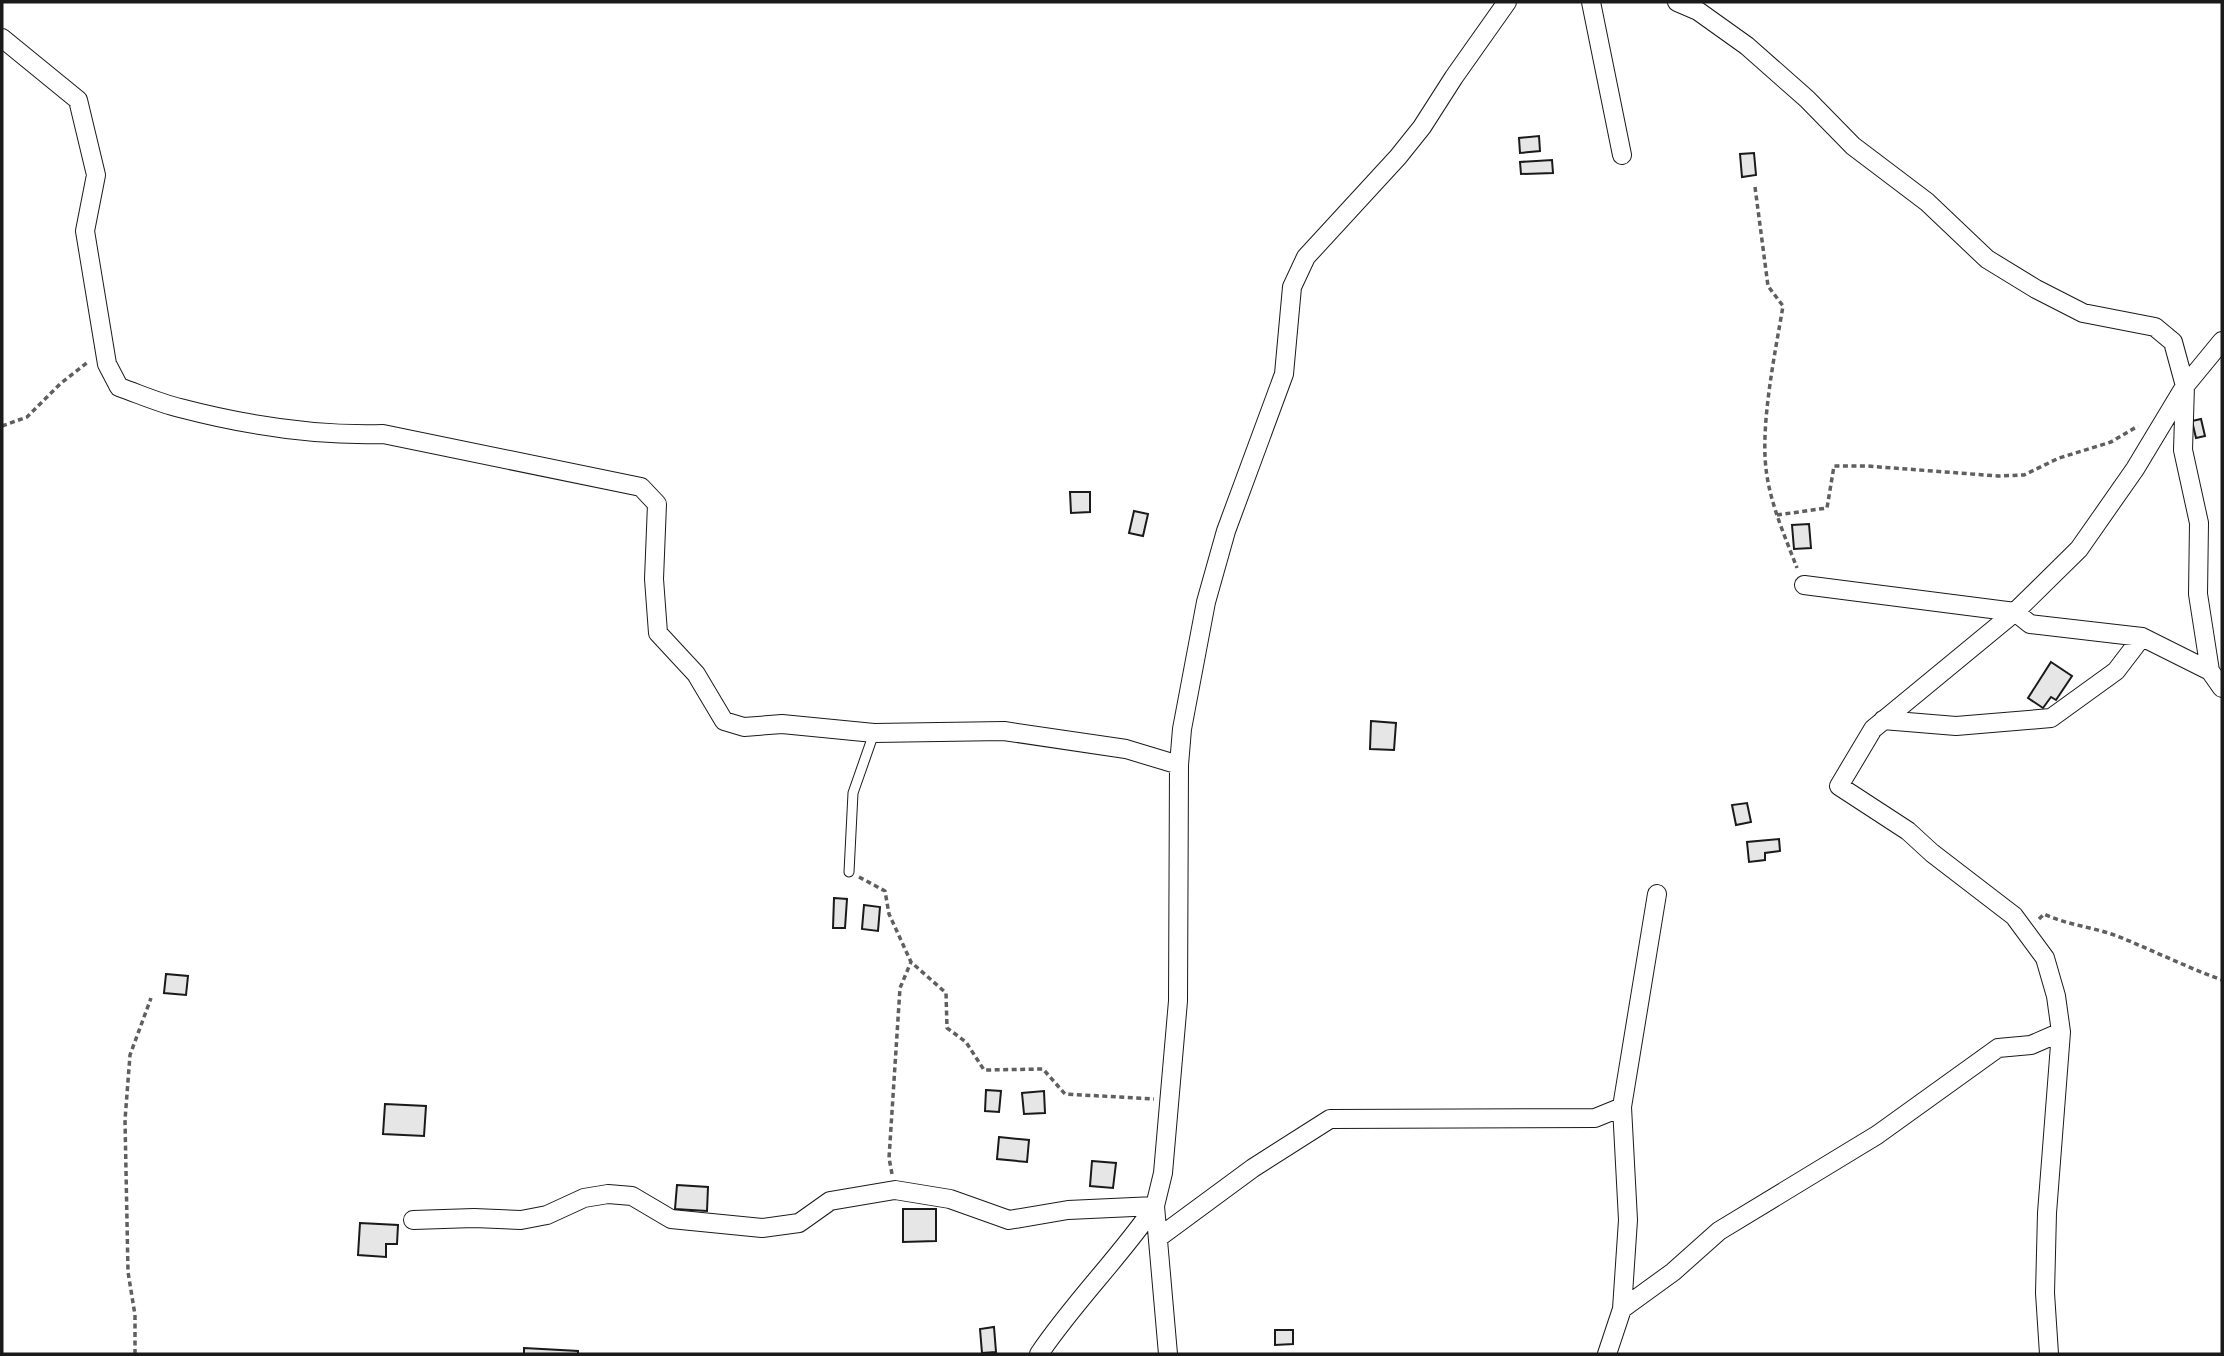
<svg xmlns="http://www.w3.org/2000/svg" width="2224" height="1356" font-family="'Crimson Pro',serif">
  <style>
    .building { fill: #e6e6e6; stroke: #1a1a1a; stroke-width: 2 }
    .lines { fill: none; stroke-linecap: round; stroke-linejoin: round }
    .lane-casing { stroke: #1a1a1a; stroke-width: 11 }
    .street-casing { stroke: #1a1a1a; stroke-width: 20 }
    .path { stroke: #5f5f5f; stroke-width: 3.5; stroke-dasharray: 5 3.5; stroke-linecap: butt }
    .lane { stroke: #fff; stroke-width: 9 }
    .street { stroke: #fff; stroke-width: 18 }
  </style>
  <rect width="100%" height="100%" fill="#fff"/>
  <!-- building -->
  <path class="building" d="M1539,136L1540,151L1520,153L1519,138Z
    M1754,153L1756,175L1742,177L1740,154Z
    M1552,160L1553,173L1521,174L1520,162Z
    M2201,419L2205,436L2196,438L2192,421Z
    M1070,492H1090V512L1071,513Z
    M1134,511L1148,514L1143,536L1129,533Z
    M1809,524L1811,548L1794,549L1792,525Z
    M2051,662L2072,676L2056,700L2051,697L2043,708L2028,698Z
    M1371,721L1396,723L1394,750L1370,749Z
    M1747,803L1751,822L1736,825L1732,805Z
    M1779,839L1780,851L1765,853V860L1749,862L1747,842Z
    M834,898L847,899L845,928H833Z
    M864,905L880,907L878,931L862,929Z
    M166,974L188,976L186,995L164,993Z
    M986,1090L1001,1091L999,1112L985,1111Z
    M1044,1091L1045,1113L1024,1114L1022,1093Z
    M385,1104L426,1106L424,1136L383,1134Z
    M999,1137L1029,1140L1027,1162L997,1159Z
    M1092,1161L1116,1163L1113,1188L1090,1186Z
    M677,1185L708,1187L707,1211L675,1209Z
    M903,1209H936V1241L903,1242Z
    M360,1223L398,1225L397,1244H386V1257L358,1255Z
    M994,1327L996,1352L982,1353L980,1329Z
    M1275,1330H1293V1344L1275,1345Z
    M524,1348L578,1351V1354H524Z"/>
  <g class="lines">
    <defs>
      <path id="lane" d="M849,872L853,793L874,733"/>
      <path id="street" d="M1591,2L1622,155
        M1677,2L1698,11L1747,46L1807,99L1853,146L1927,202L1987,259L2036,289L2083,313L2155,327L2173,342L2185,386L2183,450L2199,523L2198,594L2210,671L2222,688
        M2,38L78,100L96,175L85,231L107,364L119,387C139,394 159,403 180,408C245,425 316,436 383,434L641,487L657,504L654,579L658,633L696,674L724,721L744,727L782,724L874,733L1004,731L1126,749L1179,765
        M1804,585L2015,612L2030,624L2142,637L2210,671
        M1883,720L1956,726L2051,718L2116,671L2142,637
        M413,1220L474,1218L521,1220L547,1215L584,1198L608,1194L632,1196L671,1219L762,1228L799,1223L830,1201L895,1190L950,1199L1009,1220L1068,1210L1155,1206
        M1158,1238L1253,1168L1330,1119L1595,1118L1622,1107L1657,894
        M1622,1309L1673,1272L1719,1231L1877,1135L1998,1048L2031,1045L2061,1032
        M1039,1354C1074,1302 1119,1258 1155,1206
        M1168,1354L1155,1206L1163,1173L1178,1001L1179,765L1182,729L1206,602L1226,531L1284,374L1292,287L1306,257L1398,157L1422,127L1454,77L1507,2
        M1607,1354L1622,1309L1628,1220L1622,1107
        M2049,1354L2045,1293L2047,1213L2061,1032L2056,996L2045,958L2014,916L1932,853L1908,831L1839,786L1873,729L2015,612L2079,549L2135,469L2185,386L2222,341"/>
    </defs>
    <!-- lane casing -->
    <use href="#lane" class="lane-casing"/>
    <!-- street casing -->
    <use href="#street" class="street-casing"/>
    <!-- path -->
    <path class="path" d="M1755,187L1768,286L1783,306C1775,354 1759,429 1767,476C1772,508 1786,539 1797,568
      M2,426L27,417L60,384L88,362
      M1777,515L1827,508L1834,466H1867L1998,476L2024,475L2059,458L2111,442L2138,426
      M859,877L885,891L889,914L911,962L946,993L947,1028L966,1042L984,1070L1043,1069L1065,1094L1154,1099
      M2039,919L2044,914C2067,925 2093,927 2117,936C2152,950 2186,967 2222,980
      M892,1174L889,1158L900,988L911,962
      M135,1354V1315L128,1272L125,1120L130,1055L151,998"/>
    <!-- lane -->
    <use href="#lane" class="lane"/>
    <!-- street -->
    <use href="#street" class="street"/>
  </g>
  <!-- border -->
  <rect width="2224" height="1356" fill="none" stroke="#1a1a1a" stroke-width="7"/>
</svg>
